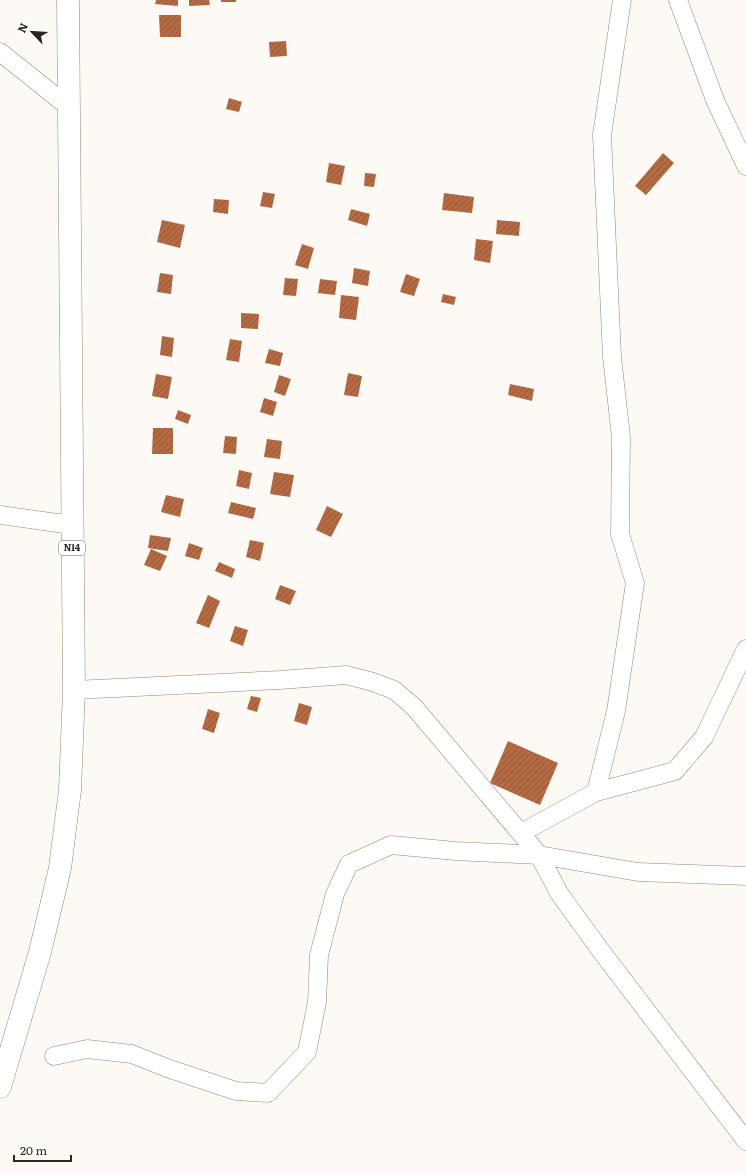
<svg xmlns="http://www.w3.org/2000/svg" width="746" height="1175" font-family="Literata,serif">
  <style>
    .building { fill: url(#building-hatch) }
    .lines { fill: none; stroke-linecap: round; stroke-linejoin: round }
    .minor-casing { stroke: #94866f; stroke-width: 19 }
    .primary-casing { stroke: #94866f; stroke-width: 23 }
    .minor { stroke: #fff; stroke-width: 18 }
    .primary { stroke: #fff; stroke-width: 22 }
    .labels { text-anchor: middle; stroke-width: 3; stroke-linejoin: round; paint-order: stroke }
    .shield { fill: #fff; stroke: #6b6761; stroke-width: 1 }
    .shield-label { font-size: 9px; font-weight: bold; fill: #2c261d }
  </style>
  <defs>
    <pattern id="building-hatch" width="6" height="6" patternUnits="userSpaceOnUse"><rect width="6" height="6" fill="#b36b45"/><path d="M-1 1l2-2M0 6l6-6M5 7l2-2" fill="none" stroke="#925839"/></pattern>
  </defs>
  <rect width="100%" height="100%" fill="#fdfaf5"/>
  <!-- building -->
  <path class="building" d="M156,0H178V6L155,4Z
    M189,0H209L210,5L189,6Z
    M221,0H236V2H221Z
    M159,15H181V37H160Z
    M286,41L287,56L270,57L269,42Z
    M229,98L242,102L239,112L226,109Z
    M663,153L674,163L646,195L635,186Z
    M329,163L345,166L341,185L326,182Z
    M365,173L376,174L374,187L364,186Z
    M263,192L275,194L272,208L260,206Z
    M444,193L474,197L472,213L442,210Z
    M214,199L229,200L228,214L213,212Z
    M351,209L370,214L367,226L348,220Z
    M162,220L185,225L180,248L157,242Z
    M497,220L520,222L519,236L496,234Z
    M476,239L493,241L490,263L474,260Z
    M302,244L314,248L308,269L295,265Z
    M354,268L370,271L368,286L352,283Z
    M160,273L173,275L171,294L157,292Z
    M406,274L420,279L414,296L400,292Z
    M285,278L298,279L296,296L283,295Z
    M320,279L337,281L335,295L318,293Z
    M443,294L456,297L454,305L441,302Z
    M341,295L359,297L356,320L339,318Z
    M241,313L259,314L258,329L241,328Z
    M162,336L174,338L172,357L160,355Z
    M230,339L242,341L239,362L226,360Z
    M269,349L283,353L280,366L265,363Z
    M348,373L362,376L358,397L344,395Z
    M156,374L172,377L168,399L152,396Z
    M279,375L291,379L285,396L274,392Z
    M510,384L534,389L532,401L508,395Z
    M264,398L277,402L273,416L260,412Z
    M178,410L191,415L188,424L175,419Z
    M153,428H173V454H152Z
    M225,436L237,437L236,454L223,453Z
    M267,439L282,441L280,459L264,457Z
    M239,470L252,473L249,489L236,486Z
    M274,472L294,475L290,497L270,494Z
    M166,495L184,499L180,517L161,512Z
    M231,502L256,508L253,519L228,513Z
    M327,506L343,514L331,537L316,530Z
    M150,535L171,538L168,551L148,548Z
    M250,540L264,543L260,561L246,557Z
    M189,543L203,548L199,560L185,556Z
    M151,549L167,556L160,571L144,565Z
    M219,562L235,569L232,578L215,571Z
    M280,585L296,591L290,605L275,599Z
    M208,595L220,601L209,628L196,623Z
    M235,626L248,630L243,646L230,641Z
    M251,696L261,698L257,712L247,709Z
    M299,703L312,707L307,725L294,721Z
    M208,709L220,713L214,733L202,729Z
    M508,741L558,763L540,805L490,783Z"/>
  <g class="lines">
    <defs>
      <path id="minor" d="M678,0L715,100L746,166
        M0,52L70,108
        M0,515L72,525
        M74,690L280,680L346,675L373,682L394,690L414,707L539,855L559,893L601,951L746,1141
        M596,792L616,711L635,583L620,534L621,437L612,357L602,135L622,0
        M521,833L596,792L675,771L704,737L746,649
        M54,1056L87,1049L132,1054L167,1068L236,1091L268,1093L307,1052L317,1002L319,955L335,894L349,864L391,845L455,851L539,855L638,872L746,876"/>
      <path id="primary" d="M0,1087L40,952L60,868L70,790L74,690L68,0"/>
    </defs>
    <!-- minor casing -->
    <use href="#minor" class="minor-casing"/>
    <!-- primary casing -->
    <use href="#primary" class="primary-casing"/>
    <!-- minor -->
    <use href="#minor" class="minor"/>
    <!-- primary -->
    <use href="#primary" class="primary"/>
  </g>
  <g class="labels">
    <!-- shield labels -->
    <rect class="shield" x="59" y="541" width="26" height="14" rx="3"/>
    <g class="shield-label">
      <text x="72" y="551">N14</text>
    </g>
  </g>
  <!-- north arrow -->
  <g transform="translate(32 32) rotate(295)" stroke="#ffffff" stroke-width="3" paint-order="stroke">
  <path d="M0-3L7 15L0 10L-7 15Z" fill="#2c261d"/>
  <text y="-6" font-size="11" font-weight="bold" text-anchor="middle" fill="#2c261d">N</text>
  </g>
  <!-- scale -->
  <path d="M14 1155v6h57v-6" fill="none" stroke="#2c261d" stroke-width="2"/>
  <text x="20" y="1155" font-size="12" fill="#2c261d" stroke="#ffffff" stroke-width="3" paint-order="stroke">20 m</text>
</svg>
